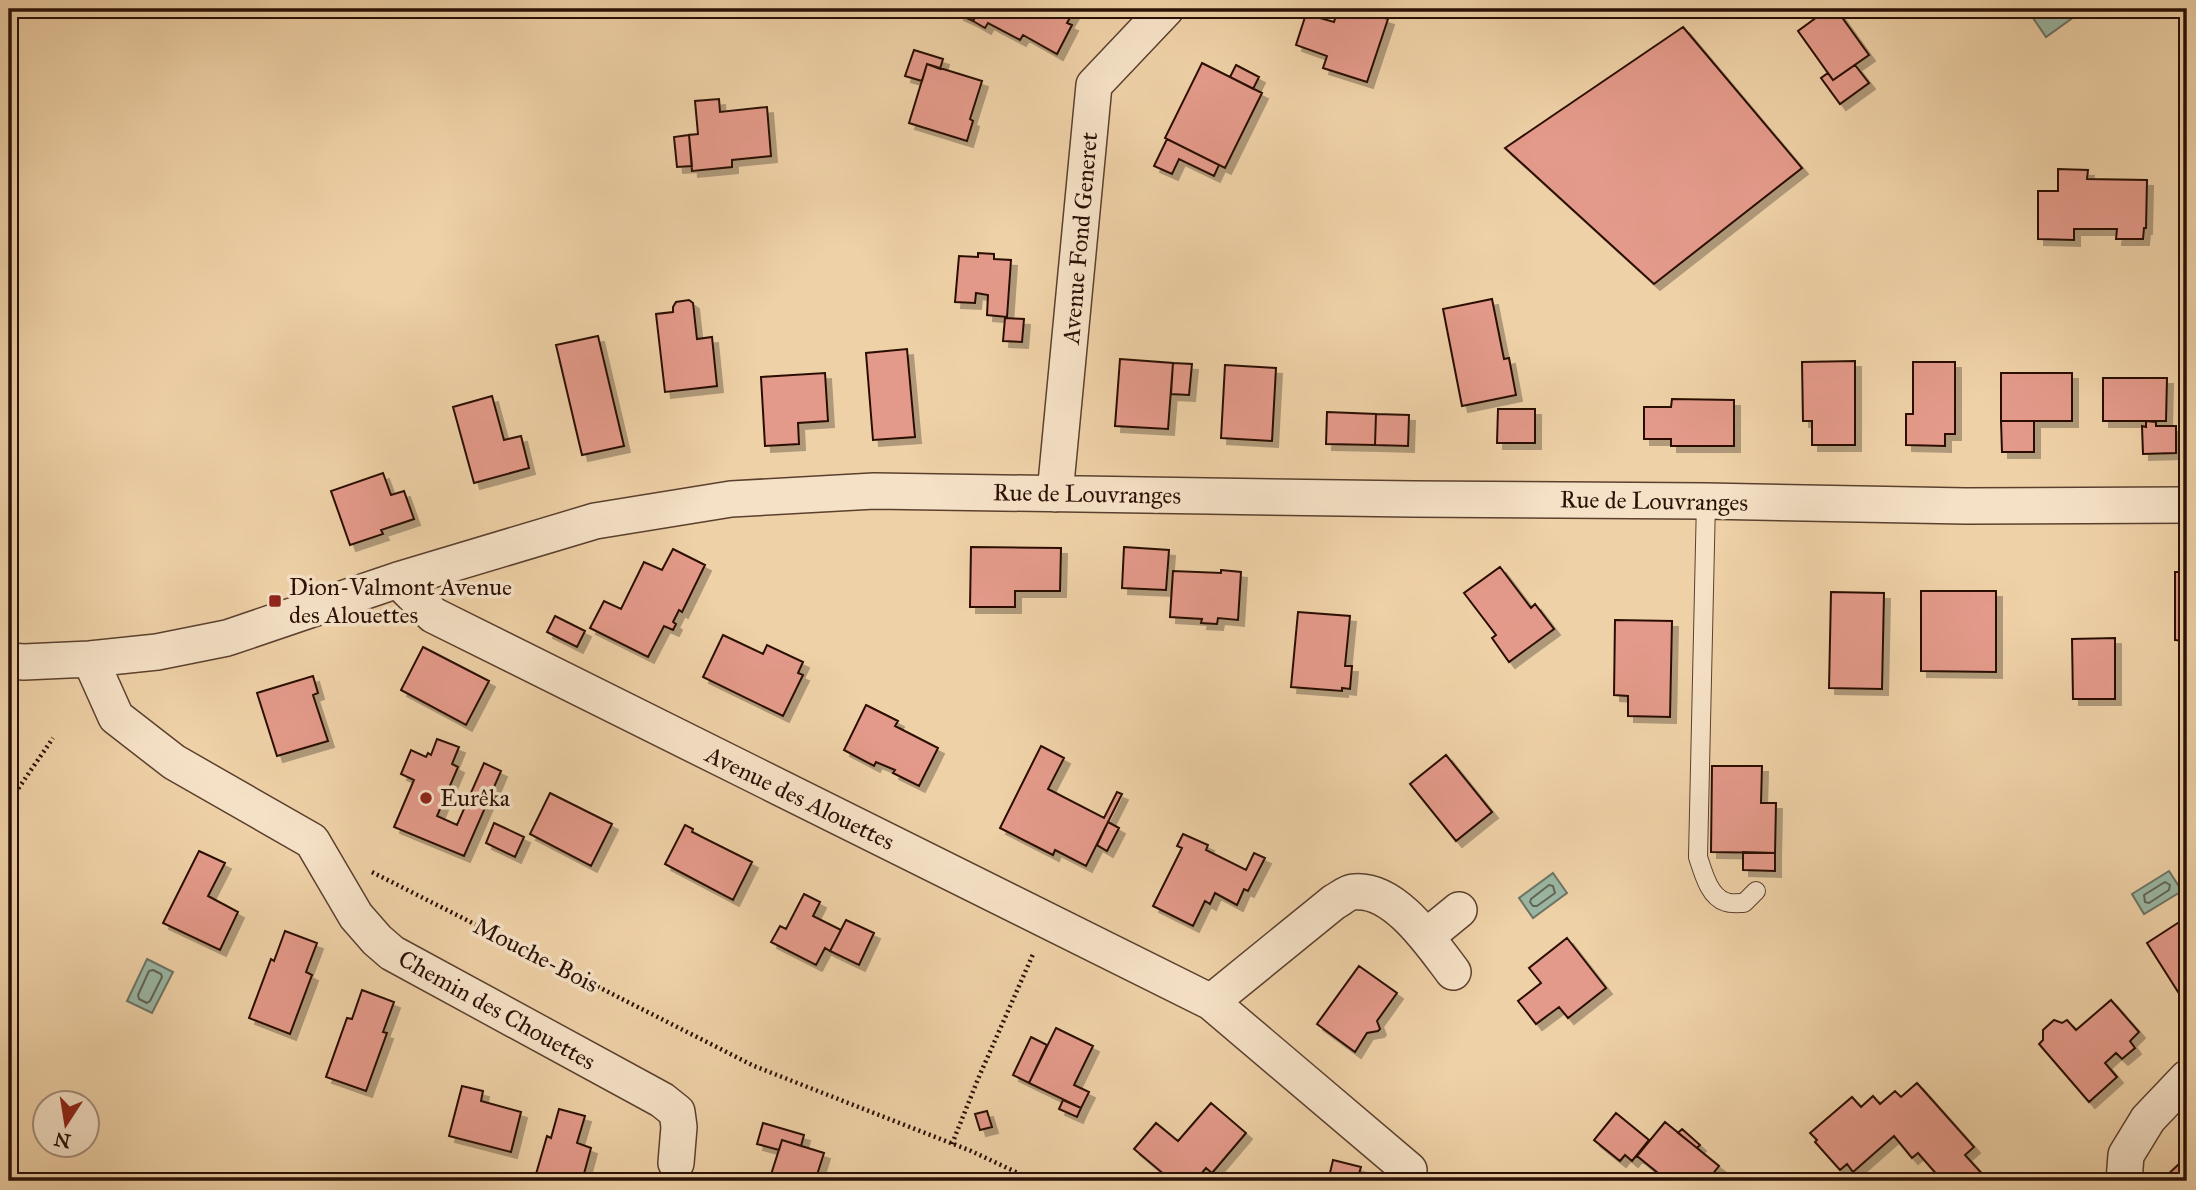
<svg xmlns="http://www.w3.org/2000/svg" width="2196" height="1190" font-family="'IM FELL Great Primer',serif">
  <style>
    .water { fill: #9ab7a4; stroke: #6d7465; stroke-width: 2 }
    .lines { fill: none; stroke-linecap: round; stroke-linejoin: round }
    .shore { stroke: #626455; stroke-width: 2 }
    .building { fill: #e49a8a; stroke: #2a1006; stroke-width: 2; filter: url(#shadow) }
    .service-casing { stroke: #5b402e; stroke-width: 20 }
    .minor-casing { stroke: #5b402e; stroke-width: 38 }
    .path { stroke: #2a1006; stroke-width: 4.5; stroke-dasharray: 2 3.5; stroke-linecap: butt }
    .service { stroke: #f5e1c6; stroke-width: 18 }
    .minor { stroke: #f5e1c6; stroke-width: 35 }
    .poi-dot { fill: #8f2418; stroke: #f5e1c6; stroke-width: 2.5 }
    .labels { text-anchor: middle; stroke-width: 7; stroke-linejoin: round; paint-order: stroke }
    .street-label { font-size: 24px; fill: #2a1006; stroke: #f5e1c6 }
    .poi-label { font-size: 24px; fill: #2a1006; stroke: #f5e1c6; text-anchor: start }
  </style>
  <defs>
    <filter id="shadow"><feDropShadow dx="6" dy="6" stdDeviation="0" flood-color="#0004"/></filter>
  </defs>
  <rect width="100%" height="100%" fill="#efd1a7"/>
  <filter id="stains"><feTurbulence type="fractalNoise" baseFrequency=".00286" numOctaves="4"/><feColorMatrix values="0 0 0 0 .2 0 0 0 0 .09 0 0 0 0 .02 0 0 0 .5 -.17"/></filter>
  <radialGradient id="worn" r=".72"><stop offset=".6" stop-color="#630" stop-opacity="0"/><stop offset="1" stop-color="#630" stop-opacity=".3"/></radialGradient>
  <!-- water -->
  <path class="water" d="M2040,9H2085L2046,37L2031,15Z
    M2169,871L2182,891L2144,914L2132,894Z
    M1553,873L1567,893L1533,918L1519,898Z
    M147,959L173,972L152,1013L127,1001Z"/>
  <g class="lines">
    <!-- shore -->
    <path class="shore" d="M2165,882L2170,885L2169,890L2149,903L2145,902L2144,895Z
      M1549,885L1553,886L1555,893L1537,906H1533L1530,902L1531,899Z
      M153,970L161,974L162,977L150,1001L147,1003L139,999L138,995L149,971Z"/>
  </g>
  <!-- building -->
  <path class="building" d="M961,9H980L973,21L958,14Z
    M980,9H1075L1067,23L1072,25L1057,54L1023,35L1020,40L988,23L985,28L973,21Z
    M1338,9H1357L1388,19L1367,82L1323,68L1327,56L1296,45L1306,14L1334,22Z
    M1828,9H1836L1869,55L1833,80L1798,31Z
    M1683,27L1802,168L1654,284L1505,148Z
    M914,50L943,59L940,69L927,64L922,81L905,76Z
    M1202,63L1262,93L1225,168L1165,138Z
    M927,64L982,81L970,119L973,121L967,141L909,123Z
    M1236,65L1259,77L1253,89L1230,77Z
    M1855,65L1869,83L1840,104L1821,78L1828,73L1833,80Z
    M719,99L720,112L767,107L771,156L732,160V167L692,171L689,135L698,134L695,101Z
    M689,135L692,166L677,167L674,137Z
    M1167,139L1219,165L1214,176L1179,159L1172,174L1154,166Z
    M2058,169L2088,170L2087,179L2147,180L2146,228H2144L2143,239H2116L2117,229H2074V240L2038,239V191H2058Z
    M978,253L994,254V259L1011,260L1007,317L987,315L988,295L976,293L975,303L955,302L959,256L978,257Z
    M1492,299L1504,359L1509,358L1516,395L1462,406L1443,309Z
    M689,300L693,303L697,339L712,337L717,386L665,392L656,314L673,312V307L676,302Z
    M1005,318L1024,319L1022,342L1003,341Z
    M598,336L624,446L582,455L556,345Z
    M907,349L915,437L873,440L866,353Z
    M1120,359L1173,363L1168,429L1115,426Z
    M1855,361V445H1812V421H1803L1802,362Z
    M1913,362H1955V434H1945V446L1906,445V414H1913Z
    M1173,363L1192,364L1189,395L1171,394Z
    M1225,365L1276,368L1272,441L1221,438Z
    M825,373L828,421L798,423L799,444L765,446L761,377Z
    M2001,373H2072V421H2001Z
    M2103,378H2167L2166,421H2103Z
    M492,396L504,440L521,436L529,468L474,483L453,407Z
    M1672,399L1734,400V446H1671V439H1644V407H1671Z
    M1498,409H1535V443H1497Z
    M1327,412L1376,414L1375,445L1326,444Z
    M1376,414L1409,415L1408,446L1375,445Z
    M2001,421H2034V452H2002Z
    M2146,421L2156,422V426H2176V453L2143,454L2142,426L2146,427Z
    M383,473L391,495L404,491L414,519L381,530L383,534L350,545L331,491Z
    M971,547L1061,548L1060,591H1015V607H970Z
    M1124,547L1169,550L1166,590L1122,588Z
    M673,549L705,565L682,612L679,610L673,622L676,624L673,630L664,626L648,657L590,628L604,601L621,609L644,562L662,570Z
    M1500,567L1531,608L1535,604L1554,629L1509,662L1492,638L1496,635L1464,593Z
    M1221,570L1241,572L1238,620L1218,618L1217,624L1201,623L1202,619L1170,617L1173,571L1221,573Z
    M2175,572H2187V641L2175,640Z
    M1921,591H1996V672L1921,671Z
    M1831,592L1884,593L1882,689L1829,688Z
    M1298,612L1350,616L1345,666H1352L1350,689L1342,688V691L1291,687Z
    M555,616L585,631L577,647L547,632Z
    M1615,620L1672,621L1670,717L1628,716V696L1614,695Z
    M723,635L763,654L767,645L803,662L798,673L803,675L783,716L703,677Z
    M2115,638V699H2073L2072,639Z
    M423,647L489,681L466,725L401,690Z
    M313,676L318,693L313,695L328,741L277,756L257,693Z
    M866,705L898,721L895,726L938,748L919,786L893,773L895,770L876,762L874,766L844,750Z
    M437,739L459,747L452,764L458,767L437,816L457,825L484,763L501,771L464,856L394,827L414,780L401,774L411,750L426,757L428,753L431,755Z
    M1041,746L1064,758L1048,789L1104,818L1117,792L1122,794L1086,866L1055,850L1053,855L1000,828Z
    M1446,755L1492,812L1456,841L1410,784Z
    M1712,766H1762L1761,803H1776L1775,853L1711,852Z
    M550,793L612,824L591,866L530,834Z
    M1108,822L1119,828L1107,851L1097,845Z
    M494,823L524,837L515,857L486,843Z
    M685,825L693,829L692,832L752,862L733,900L665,864Z
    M1183,834L1208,845L1206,850L1246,870L1254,853L1265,858L1248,891L1244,889L1237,905L1215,893L1210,904L1205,901L1193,926L1153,906L1182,848L1177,846Z
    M199,851L225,863L208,896L238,912L220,950L163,923Z
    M1743,852L1775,853V871L1743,870Z
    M804,894L820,902L813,916L841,930L830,951L825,948L816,965L771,942L780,926L786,929Z
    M2187,917V1001L2185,1003L2147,943Z
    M846,920L874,933L859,965L830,951Z
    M285,931L317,943L306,972L312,975L290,1034L249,1018L271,959L274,961Z
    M1567,938L1606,988L1568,1018L1559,1007L1536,1024L1518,1001L1541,983L1529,968Z
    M1359,966L1397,993L1377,1021L1380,1029L1378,1031L1367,1033L1355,1052L1317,1024Z
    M362,990L394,1002L383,1032L387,1033L366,1091L326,1077L347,1018L352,1019Z
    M2111,1000L2139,1032L2130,1041L2135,1048L2122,1059L2116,1053L2105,1063L2117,1077L2089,1102L2039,1044L2043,1040V1030L2054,1020L2062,1023L2067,1020L2076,1030Z
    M1056,1028L1093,1046L1074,1085L1089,1092L1081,1108L1029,1083Z
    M1031,1037L1047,1045L1029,1083L1013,1075Z
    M1917,1083L1974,1147L1965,1155L1985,1177L1979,1181H1947L1941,1174L1939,1177L1918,1153L1912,1158L1894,1136L1853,1172L1847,1164L1840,1170L1815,1142L1817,1140L1810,1133L1852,1097L1861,1107L1873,1096L1880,1104L1895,1091L1901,1097Z
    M462,1086L483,1091L481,1101L521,1112L511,1152L449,1136Z
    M1063,1100L1081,1108L1077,1117L1059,1109Z
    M1211,1103L1246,1133L1212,1173L1206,1168L1195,1181H1172L1134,1149L1156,1123L1178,1141Z
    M559,1109L585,1116L577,1143L591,1148L582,1181H534L547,1136L551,1138Z
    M987,1111L992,1127L980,1130L975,1114Z
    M1616,1113L1649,1140L1632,1161L1625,1155L1620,1161L1594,1140Z
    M1665,1122L1719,1166L1707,1181H1668L1637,1156Z
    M763,1123L804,1135L801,1146L782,1140L779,1150L757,1144Z
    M1682,1129L1700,1145L1697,1148L1678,1133Z
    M782,1140L824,1153L815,1181H769Z
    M1333,1160L1361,1167L1357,1181H1344L1329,1177Z
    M2179,1164L2187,1173V1181H2168L2165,1177Z"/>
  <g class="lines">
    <defs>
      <path id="service" d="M1706,501L1698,857C1703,872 1709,897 1726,902C1731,904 1739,903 1744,903L1756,891"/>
      <path id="minor" d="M1055,494L1094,85L1166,9
        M398,580L433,615L1211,1002L1409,1170
        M90,659L116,717L174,762L312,841L356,916L377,940L392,953L662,1100L677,1112L679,1127L676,1163
        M9,661L24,662L90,659L157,652L227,638L398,580L595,521L731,499L874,491L1413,499L1706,501L1966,506L2187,505
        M1426,937L1459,910
        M1211,1002L1334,902C1340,899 1346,893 1353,892C1394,887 1431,943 1453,972
        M2124,1181L2126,1155L2148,1119L2187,1078"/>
    </defs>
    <!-- service casing -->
    <use href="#service" class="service-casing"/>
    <!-- minor casing -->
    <use href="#minor" class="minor-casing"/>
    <!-- path -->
    <path class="path" d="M9,802L53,738
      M372,872L754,1066L971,1151L1035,1181
      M952,1144L978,1079L1034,952"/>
    <!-- service -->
    <use href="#service" class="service"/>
    <!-- minor -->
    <use href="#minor" class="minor"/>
  </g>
  <!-- markers -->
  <g class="poi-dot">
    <rect x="268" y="594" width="14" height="14" rx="3.5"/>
    <circle cx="426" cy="798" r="7"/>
  </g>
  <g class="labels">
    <!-- street labels -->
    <g class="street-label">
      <text transform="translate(1080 238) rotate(-85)" y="8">Avenue Fond Generet</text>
      <text transform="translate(1087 494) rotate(1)" y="8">Rue de Louvranges</text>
      <text transform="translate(1654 501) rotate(1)" y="8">Rue de Louvranges</text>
      <text transform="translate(800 798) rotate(26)" y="8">Avenue des Alouettes</text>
      <text transform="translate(536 955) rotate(27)" y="8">Mouche-Bois</text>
      <text transform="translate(497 1010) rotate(29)" y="8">Chemin des Chouettes</text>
    </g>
    <!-- poi labels -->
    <g class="poi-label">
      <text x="289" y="595">Dion-Valmont Avenue<tspan x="289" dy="28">des Alouettes</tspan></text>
      <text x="440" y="806">Eurêka</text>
    </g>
  </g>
  <!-- margin -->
  <rect width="2196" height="1190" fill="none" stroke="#efd1a7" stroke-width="35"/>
  <rect x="10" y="10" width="2175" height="1169" fill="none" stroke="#2a1006" stroke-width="3.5"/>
  <rect x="18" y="18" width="2161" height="1155" fill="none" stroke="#2a1006" stroke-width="2"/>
  <!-- north arrow -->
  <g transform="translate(66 1124) rotate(192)"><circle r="33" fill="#f5e1c6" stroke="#a48d79" stroke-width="2"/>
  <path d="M0-5L12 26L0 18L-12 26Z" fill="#8f2418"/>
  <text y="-10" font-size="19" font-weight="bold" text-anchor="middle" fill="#2a1006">N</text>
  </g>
  <rect width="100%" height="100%" filter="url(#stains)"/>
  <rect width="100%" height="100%" fill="url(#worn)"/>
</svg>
